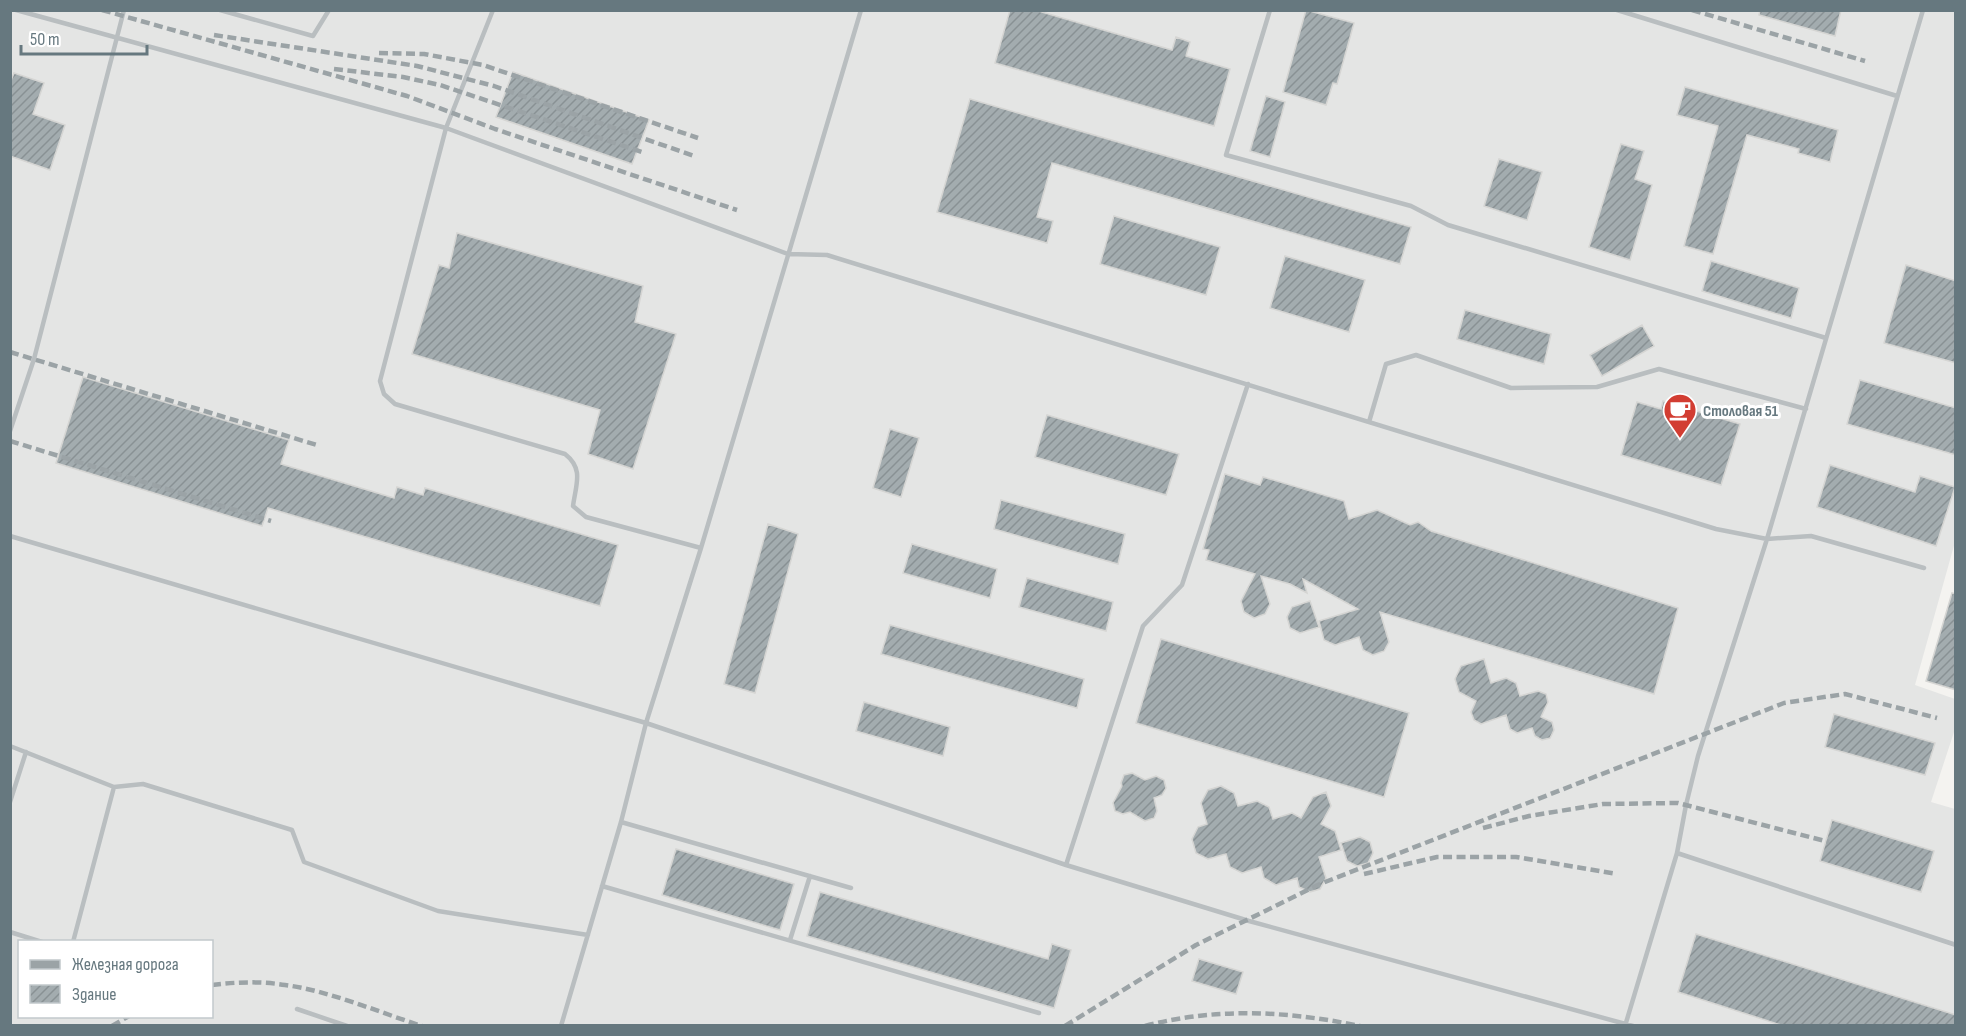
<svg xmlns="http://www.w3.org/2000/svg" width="1966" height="1036" font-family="'Sofia Sans Condensed',sans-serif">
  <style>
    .built { fill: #e4e5e4; fill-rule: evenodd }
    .building { fill: url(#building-hatch); stroke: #d5d5d3; stroke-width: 1.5 }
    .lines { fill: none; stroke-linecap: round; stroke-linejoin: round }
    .lane { stroke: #b9bec0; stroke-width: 4.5 }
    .rail { stroke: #9ba3a6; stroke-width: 4.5; stroke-dasharray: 9 4.5; stroke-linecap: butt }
    .labels { text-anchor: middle; stroke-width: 6; stroke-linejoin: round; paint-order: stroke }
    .poi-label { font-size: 16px; font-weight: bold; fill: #66787f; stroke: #fff; text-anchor: start }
  </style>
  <defs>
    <pattern id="building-hatch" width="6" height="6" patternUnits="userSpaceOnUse" patternTransform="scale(1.5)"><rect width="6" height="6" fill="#a3acaf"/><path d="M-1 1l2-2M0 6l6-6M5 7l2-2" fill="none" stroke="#899194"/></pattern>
  </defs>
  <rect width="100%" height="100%" fill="#f4f3f0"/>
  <!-- built -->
  <path class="built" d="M10,11H1955V542L1915,685L1955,699V729L1931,802L1955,809V1025H11ZM20,942H212V1016H20Z"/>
  <!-- building -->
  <path class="building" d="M1010,10H1035L1172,50L1176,37L1190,42L1186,56L1230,69L1214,126L995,63Z
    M1306,10L1354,23L1337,84L1333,83L1326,105L1283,92Z
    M1760,10H1841L1835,36L1759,15Z
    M513,72L649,120L632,164L496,117Z
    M14,73L44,83L33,114L65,125L50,170L10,156V83Z
    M1685,87L1838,130L1830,162L1798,153L1799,149L1747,135L1713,254L1684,246L1718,126L1677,115Z
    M1266,96L1285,102L1270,157L1250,151Z
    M970,99L1411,227L1400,264L1052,163L1037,217L1053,221L1047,243L937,212Z
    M1621,144L1644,151L1635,179L1652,185L1630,260L1589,247Z
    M1499,159L1542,172L1527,220L1484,206Z
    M1114,216L1220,247L1206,295L1100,264Z
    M457,233L643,286L635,322L676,334L633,469L588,454L600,410L412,354L439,265L449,268Z
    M1285,256L1365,280L1349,332L1270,308Z
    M1711,261L1799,288L1791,318L1702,291Z
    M1906,265L1956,281V363L1884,343Z
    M1465,310L1551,334L1544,364L1457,339Z
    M1642,325L1654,346L1602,376L1590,355Z
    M83,377L289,440L281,464L394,498L397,487L423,495L425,488L618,545L600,606L268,508L262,526L56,463Z
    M1860,380L1956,408V455L1847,424Z
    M1663,401L1740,424L1721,485L1621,455L1637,402L1661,409Z
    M1047,415L1179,454L1166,495L1035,457Z
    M890,429L919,438L901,497L873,488Z
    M1830,465L1915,492L1920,476L1955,487L1936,546L1817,507Z
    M1225,474L1260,485L1263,477L1344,501L1349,519L1377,510L1410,525L1418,522L1431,531L1678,608L1654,694L1380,612L1389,642L1384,651L1373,655L1363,650L1359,637L1335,645L1324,640L1319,621L1358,609L1303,579L1307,593L1290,584L1261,576L1270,604L1265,614L1254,618L1244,612L1241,601L1255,574L1206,560L1209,550L1203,549Z
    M1001,500L1125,534L1118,564L994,529Z
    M768,524L798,534L755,693L724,684Z
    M912,544L997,569L990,598L903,573Z
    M1027,578L1113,602L1106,631L1019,607Z
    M1952,593L1956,594V690L1926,681Z
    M1310,601L1319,627L1300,633L1290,628L1287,617L1292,607Z
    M890,625L1084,679L1077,708L881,654Z
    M1161,639L1409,713L1384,797L1136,723Z
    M1484,659L1491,683L1506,678L1516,683L1520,696L1538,691L1546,694L1548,702L1541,717L1552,722L1554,730L1550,738L1542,740L1535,736L1532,728L1517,733L1510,729L1506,715L1481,724L1474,720L1471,712L1476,701L1459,692L1455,679L1461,666Z
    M864,702L950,727L943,756L856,731Z
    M1834,714L1935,743L1925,775L1825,747Z
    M1132,773L1145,780L1156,776L1164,780L1166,788L1162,795L1154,798L1157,811L1154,818L1145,821L1130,812L1123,814L1115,811L1113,803L1122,786L1121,783L1124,775Z
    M1221,786L1234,793L1238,806L1257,801L1269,807L1273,819L1292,813L1301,818L1313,797L1326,792L1331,806L1321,824L1335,831L1341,850L1319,857L1326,878L1320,889L1310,892L1299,887L1297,878L1276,885L1264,878L1261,867L1242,873L1230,867L1226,854L1208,859L1196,853L1192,839L1198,827L1207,824L1201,803L1208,790Z
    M1832,820L1934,851L1921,892L1820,861Z
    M1360,837L1370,842L1373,853L1368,863L1357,866L1347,861L1341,843Z
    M676,849L794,884L780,930L662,895Z
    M820,892L1048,959L1052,944L1071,950L1054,1008L807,936Z
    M1696,934L1956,1015V1026H1784L1678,992Z
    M1199,959L1243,972L1236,994L1192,981Z"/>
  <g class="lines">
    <!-- lane -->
    <path class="lane" d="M16,10L446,128L788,254L827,255L1716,529L1767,539L1811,536L1924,568
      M220,10L313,36L329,10
      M493,10L446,128L380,381L384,394L395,404L565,454C584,469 576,484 573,506L586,517L701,548
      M1270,10L1226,155L1411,206L1448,225L1826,338
      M1617,10L1897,96
      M1369,422L1386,364L1416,355L1511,388L1597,387L1659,369L1806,409
      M10,431L34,359L124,10
      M10,536L646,723L1066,865L1249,921L1633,1026
      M10,746L114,787L143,784L292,830L304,862L438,911L588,935
      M10,802L26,752
      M621,822L851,888
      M1677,853L1956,945
      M1066,865L1143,626L1182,585L1248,384
      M602,886L1039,1013
      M10,932L42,942
      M790,940L810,876
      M73,942L114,787
      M297,1009L347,1026
      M561,1026L621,822L646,723L701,548L861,10
      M1625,1026L1677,853L1686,805L1698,756L1767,539L1923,10"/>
    <!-- rail -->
    <path class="rail" d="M102,10L407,96L495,129L737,210
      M1692,10L1865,61
      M214,35L417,66L494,86L694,156
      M379,53L424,54L483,65L698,138
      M334,69L403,77L440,85L645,153
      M10,352L320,446
      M10,441L271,521
      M1483,828L1529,816L1603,804L1678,803L1829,842
      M1364,874L1437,857H1516L1617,874
      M212,985C236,982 260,981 285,985C330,991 378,1012 422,1026
      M112,1026L129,1016
      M1065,1026L1196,945L1320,884L1784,703L1845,694L1937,718
      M1145,1026C1217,1007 1288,1011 1360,1026"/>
  </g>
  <!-- icons -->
  <defs>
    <symbol id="cafe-pin" viewBox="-11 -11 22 30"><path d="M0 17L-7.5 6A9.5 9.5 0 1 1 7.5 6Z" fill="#d23d32" stroke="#fff"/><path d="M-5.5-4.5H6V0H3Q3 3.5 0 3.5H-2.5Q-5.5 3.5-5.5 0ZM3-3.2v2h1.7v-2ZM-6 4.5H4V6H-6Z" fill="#fff"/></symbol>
  </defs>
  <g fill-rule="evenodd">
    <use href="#cafe-pin" x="1661" y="391" width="38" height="52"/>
  </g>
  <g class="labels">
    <!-- poi labels -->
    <g class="poi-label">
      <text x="1703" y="416">Столовая 51</text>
    </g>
  </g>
  <!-- border -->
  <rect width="1966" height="1036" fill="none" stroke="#66787f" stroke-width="24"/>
  <!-- legend -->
  <rect x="18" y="940" width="195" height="78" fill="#ffffff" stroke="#c2c9cc" stroke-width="1.5"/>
  <rect x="30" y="960" width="30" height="9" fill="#9ba3a6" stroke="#c2c9cc" stroke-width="1.5"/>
  <text x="72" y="970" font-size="18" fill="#66787f">Железная дорога</text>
  <rect x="30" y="985" width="30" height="18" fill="url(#building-hatch)" stroke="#c2c9cc" stroke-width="1.5"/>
  <text x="72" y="1000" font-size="18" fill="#66787f">Здание</text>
  <!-- scale -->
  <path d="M21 45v9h126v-9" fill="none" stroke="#66787f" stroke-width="3"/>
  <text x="30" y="45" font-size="18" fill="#66787f" stroke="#ffffff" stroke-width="4.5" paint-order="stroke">50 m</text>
</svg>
